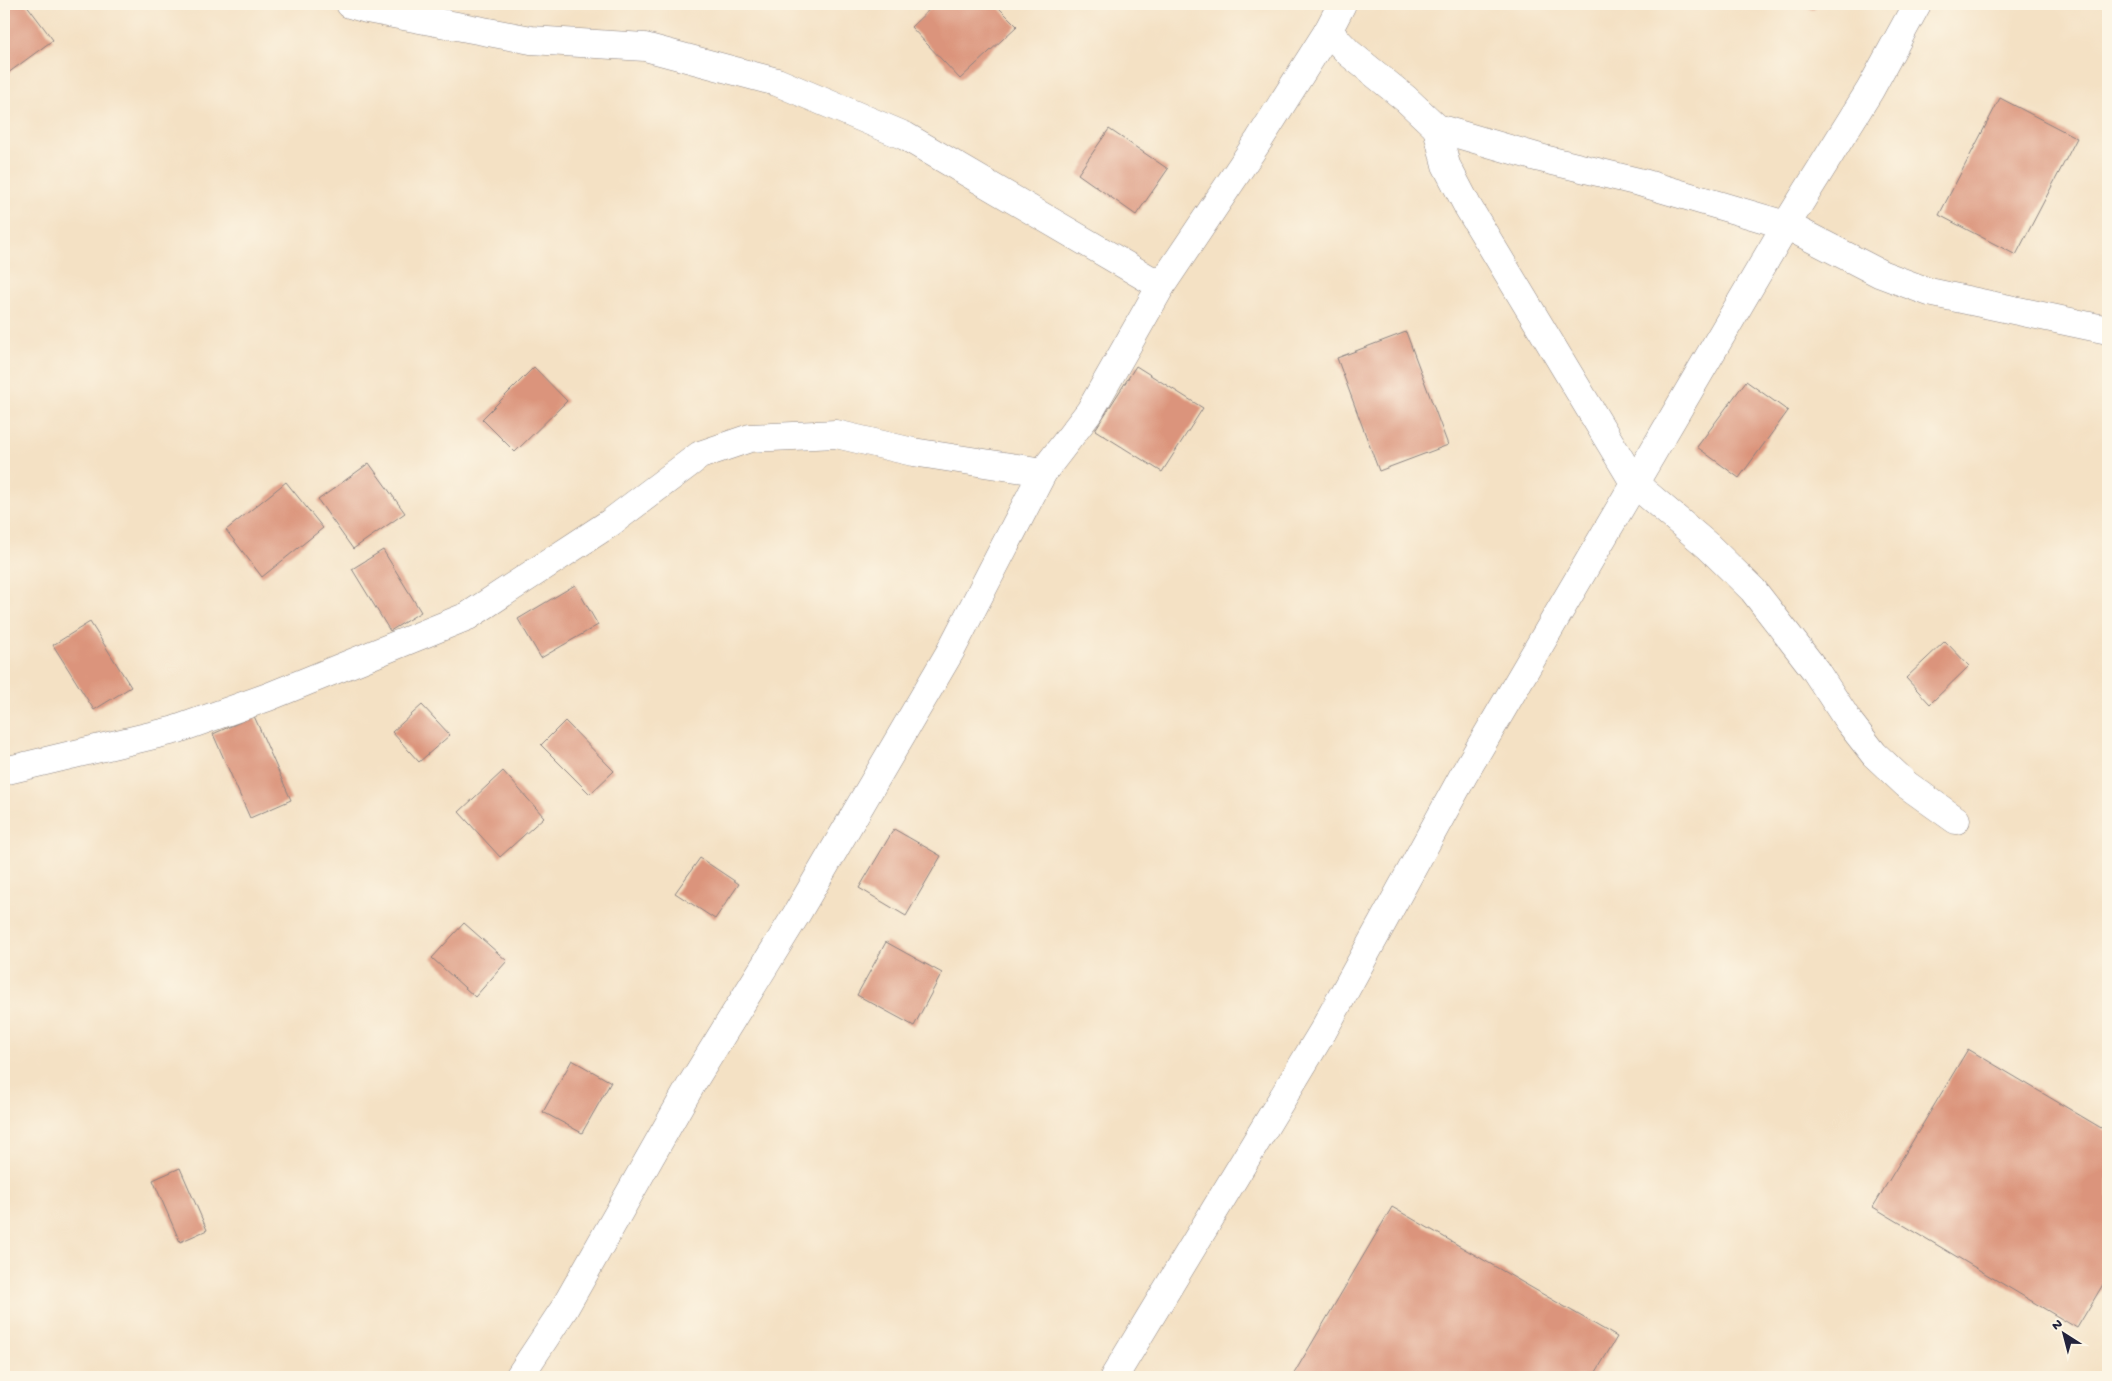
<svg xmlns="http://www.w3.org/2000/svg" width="2112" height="1381" viewBox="0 0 2112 1381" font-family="'Gochi Hand',sans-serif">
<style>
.building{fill:#db947b}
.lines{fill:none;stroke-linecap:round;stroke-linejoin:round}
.minor-casing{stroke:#8b8280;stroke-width:29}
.minor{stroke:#fff;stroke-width:28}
</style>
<rect width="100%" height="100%" fill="#fcf5e5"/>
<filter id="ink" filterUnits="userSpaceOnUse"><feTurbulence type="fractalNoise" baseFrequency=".02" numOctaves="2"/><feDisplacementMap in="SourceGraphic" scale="10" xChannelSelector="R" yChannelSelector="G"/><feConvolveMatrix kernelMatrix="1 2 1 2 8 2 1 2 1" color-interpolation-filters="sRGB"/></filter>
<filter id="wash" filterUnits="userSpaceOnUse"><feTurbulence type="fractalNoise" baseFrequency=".0096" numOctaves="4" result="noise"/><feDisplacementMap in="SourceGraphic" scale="20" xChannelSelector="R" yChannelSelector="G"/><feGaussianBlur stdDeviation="1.12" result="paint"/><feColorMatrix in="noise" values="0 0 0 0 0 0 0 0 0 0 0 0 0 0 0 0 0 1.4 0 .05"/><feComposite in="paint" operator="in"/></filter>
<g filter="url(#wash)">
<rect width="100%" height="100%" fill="#f4e1c4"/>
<g id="blocks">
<!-- building -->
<g class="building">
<path d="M4 4H26L53 40 4 76Z"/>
<path d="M935 4H995L1017 26 960 79 911 27Z"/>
<path d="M1803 4H1817L1813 10Z"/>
<path d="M2000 98 2077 138 2016 255 1939 215Z"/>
<path d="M1109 129 1168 169 1136 215 1078 174Z"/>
<path d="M1406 332 1448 445 1379 471 1337 358Z"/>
<path d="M1136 366 1203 408 1162 472 1095 430Z"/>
<path d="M534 367 567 401 515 452 482 419Z"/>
<path d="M1746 381 1788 411 1739 478 1697 447Z"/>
<path d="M369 463 405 513 353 549 318 500Z"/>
<path d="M286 482 323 528 262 577 226 530Z"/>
<path d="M383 550 421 612 390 631 352 569Z"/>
<path d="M575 585 598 625 541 658 518 619Z"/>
<path d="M90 622 131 687 94 710 53 645Z"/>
<path d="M1945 641 1969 666 1930 704 1906 678Z"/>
<path d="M422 705 450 735 419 762 392 732Z"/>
<path d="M254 716 291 800 250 818 213 734Z"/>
<path d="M565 721 614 771 590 794 541 745Z"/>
<path d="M503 771 544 817 500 857 459 812Z"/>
<path d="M894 829 941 856 906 916 859 888Z"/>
<path d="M700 858 739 884 715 919 675 893Z"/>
<path d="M464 923 507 961 475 997 432 958Z"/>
<path d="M886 942 942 973 914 1026 857 995Z"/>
<path d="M1968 1049 2108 1132V1276L2077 1328 1873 1207Z"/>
<path d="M572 1060 611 1082 582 1133 543 1112Z"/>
<path d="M180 1168 207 1230 180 1242 153 1180Z"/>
<path d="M1392 1207 1617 1337 1593 1377H1292Z"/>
</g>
</g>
</g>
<g filter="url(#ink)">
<use href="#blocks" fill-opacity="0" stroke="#8b8280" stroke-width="1"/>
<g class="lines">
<!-- minor casing -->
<g class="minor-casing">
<g id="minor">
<path d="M350 4 367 9 531 40 645 47 777 82 905 136 1161 286"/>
<path d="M1328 31 1349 53 1406 99 1437 128 1540 158 1643 183 1786 225 1881 274 1929 292 2108 330"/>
<path d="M1437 128 1446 165 1468 207 1635 484 1708 546 1753 590 1815 670 1849 722 1874 754 1907 785 1956 820"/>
<path d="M4 771 175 730 268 697 468 616 610 523 700 455 750 438 836 434 913 452 1043 472"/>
<path d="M519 1377 564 1309 691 1085 796 915 950 652 1043 472 1090 411 1161 286 1259 140 1328 31 1342 4"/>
<path d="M1114 1377 1323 1031 1463 776 1786 225 1870 90 1917 4"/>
</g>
</g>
<!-- minor -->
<use href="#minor" class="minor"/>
</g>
</g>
<!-- margin -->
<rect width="2112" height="1381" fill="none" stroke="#fcf5e5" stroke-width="20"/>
<!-- north arrow -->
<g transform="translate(2064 1334) rotate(324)" stroke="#fcf5e5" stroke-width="4" paint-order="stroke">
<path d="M0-4L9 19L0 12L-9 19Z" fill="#22223b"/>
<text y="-8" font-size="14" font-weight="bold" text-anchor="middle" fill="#22223b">N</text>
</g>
</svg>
